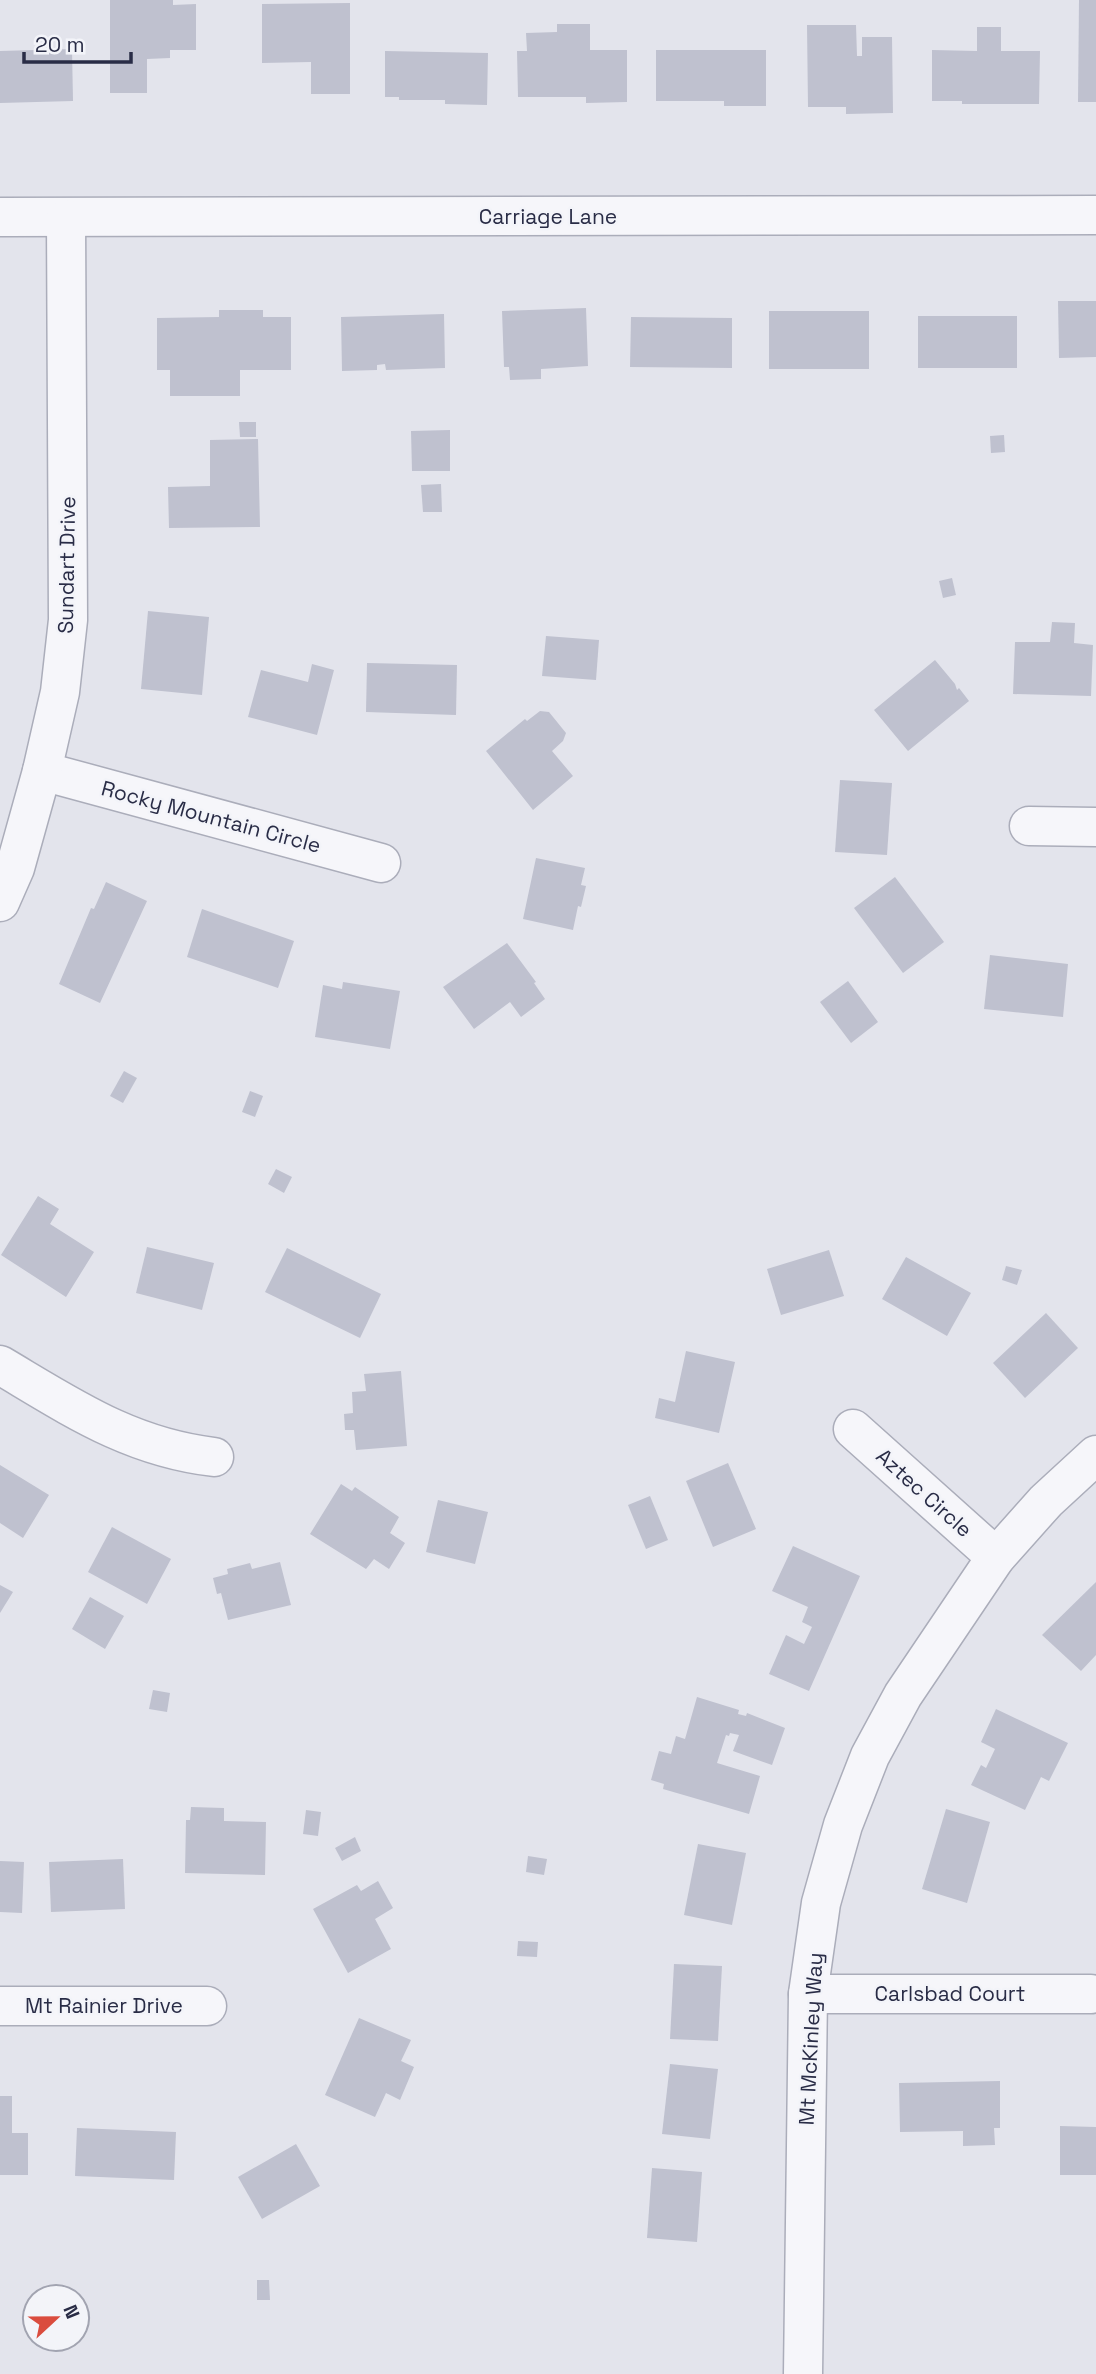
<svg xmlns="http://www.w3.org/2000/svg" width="1096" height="2374" viewBox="0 0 1096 2374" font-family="'Space Grotesk',sans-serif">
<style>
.building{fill:#bfc1cf}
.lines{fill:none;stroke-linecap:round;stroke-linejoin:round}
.minor-casing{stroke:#abadba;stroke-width:41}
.minor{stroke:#f6f6fa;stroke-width:38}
.labels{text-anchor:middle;stroke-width:5;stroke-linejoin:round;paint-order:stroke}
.street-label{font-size:21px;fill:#292c46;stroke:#f3f4f9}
</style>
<rect width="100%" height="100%" fill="#e3e4ec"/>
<!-- building -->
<g class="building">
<path d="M110 0H173V5L196 4V50H170V58L147 59V93H110Z"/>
<path d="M1079 0H1096V102H1078Z"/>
<path d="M350 3V94H311V62L262 63V4Z"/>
<path d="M557 24H590V50H627V102L586 103V97H518L517 51H527L526 33 557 32Z"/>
<path d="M807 25H856L857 56H862V37H892L893 113 846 114V107H808Z"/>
<path d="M977 27H1001V51H1040L1039 104H962V101H932V50L977 51Z"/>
<path d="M72 49 73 101 0 103V51Z"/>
<path d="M656 50H766V106H724V101H656Z"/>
<path d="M385 51 488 53 487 105 445 104V100H399V97H385Z"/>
<path d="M1058 301H1096V357L1059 358Z"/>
<path d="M586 308 588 366 541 369V379L510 380 509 367H504L502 311Z"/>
<path d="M219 310H263V317H291V370H240V396H170V370H157V318L219 317Z"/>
<rect x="769" y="311" width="100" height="58"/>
<path d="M444 314 445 368 386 370 385 364 377 365V370L342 371 341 317Z"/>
<rect x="918" y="316" width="99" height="52"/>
<path d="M631 317 732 318V368L630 367Z"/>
<path d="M239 422H256V437H240Z"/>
<path d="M450 430V471H412L411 431Z"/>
<path d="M1004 435 1005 452 991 453 990 436Z"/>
<path d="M258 439 260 527 169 528 168 487 210 486V440Z"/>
<path d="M441 484 442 512H423L421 485Z"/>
<path d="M952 578 956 595 943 598 939 581Z"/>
<path d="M148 611 209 617 202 695 141 689Z"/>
<path d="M1052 622 1075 623 1074 643 1093 645 1091 696 1013 694 1015 642H1050Z"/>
<path d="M546 636 599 640 596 680 542 676Z"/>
<path d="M935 660 955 684 957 690 959 688 969 701 908 751 874 710Z"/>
<path d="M367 663 457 665 456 715 366 712Z"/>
<path d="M312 664 334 670 317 735 248 717 261 670 308 682Z"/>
<path d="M540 711 549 712 566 733 563 741 552 751 573 776 533 810 486 751 525 719 527 721Z"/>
<path d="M840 780 892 783 887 855 835 852Z"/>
<path d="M536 858 585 868 581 885 586 886 581 907 578 906 573 930 523 919Z"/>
<path d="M895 877 944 942 903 973 854 908Z"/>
<path d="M106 882 147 901 100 1003 59 984 91 908 94 909Z"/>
<path d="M202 909 294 941 278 988 187 957Z"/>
<path d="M507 943 536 982 534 983 545 999 521 1017 510 1002 474 1029 443 987Z"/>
<path d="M990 955 1068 964 1063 1017 984 1009Z"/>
<path d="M848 981 878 1022 851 1043 820 1002Z"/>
<path d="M343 982 400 991 390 1049 315 1037 323 985 342 989Z"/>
<path d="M124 1071 137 1078 123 1103 110 1096Z"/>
<path d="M250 1091 263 1096 255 1117 242 1112Z"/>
<path d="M276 1169 292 1177 284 1193 268 1184Z"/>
<path d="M38 1196 59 1209 50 1224 94 1252 66 1297 1 1255Z"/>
<path d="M147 1247 214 1263 202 1310 136 1293Z"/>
<path d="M287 1248 381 1294 360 1338 265 1292Z"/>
<path d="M829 1250 844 1296 781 1315 767 1269Z"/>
<path d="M906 1257 971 1293 947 1336 882 1299Z"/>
<path d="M1006 1266 1022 1270 1017 1285 1002 1280Z"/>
<path d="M1046 1313 1078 1348 1025 1398 993 1363Z"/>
<path d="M686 1351 735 1362 719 1433 655 1418 659 1398 675 1402Z"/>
<path d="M401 1371 407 1446 356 1450 354 1430H345L344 1414 353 1413 352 1392 366 1391 364 1374Z"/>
<path d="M728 1463 756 1529 713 1547 686 1481Z"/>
<path d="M0 1465 49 1495 23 1538 0 1523Z"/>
<path d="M341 1484 352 1491 355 1487 399 1517 390 1533 405 1543 389 1569 374 1559 366 1569 310 1534Z"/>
<path d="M650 1496 668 1540 646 1549 628 1505Z"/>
<path d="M438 1500 488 1512 475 1564 426 1552Z"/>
<path d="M112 1527 171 1559 147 1604 88 1572Z"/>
<path d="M793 1546 860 1576 809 1691 769 1674 786 1635 804 1644 812 1627 802 1622 808 1607 772 1591Z"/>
<path d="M280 1562 291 1605 228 1620 221 1593 217 1594 213 1578 228 1574 227 1569 250 1563 252 1569Z"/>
<path d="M1096 1582V1655L1081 1671 1042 1635Z"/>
<path d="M0 1585 13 1592 0 1613Z"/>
<path d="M90 1597 124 1616 105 1649 72 1629Z"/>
<path d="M153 1690 170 1693 167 1712 149 1709Z"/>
<path d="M697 1697 739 1710 738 1714 746 1716 747 1713 785 1728 772 1765 733 1751 739 1735 730 1733 729 1736 726 1735 717 1763 760 1776 749 1814 663 1789 664 1784 651 1780 659 1751 671 1754 676 1736 685 1739Z"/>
<path d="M996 1709 1068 1743 1049 1781 1041 1777 1025 1810 971 1785 981 1765 986 1768 995 1749 981 1742Z"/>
<path d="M191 1807 224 1808V1821L266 1822 265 1875 185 1873 186 1820H190Z"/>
<path d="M946 1809 990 1822 967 1903 922 1889Z"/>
<path d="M306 1810 321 1812 318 1836 303 1834Z"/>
<path d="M355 1837 361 1851 342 1861 335 1848Z"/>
<path d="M698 1844 746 1853 732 1925 684 1915Z"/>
<path d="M528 1856 547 1859 544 1875 526 1872Z"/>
<path d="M123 1859 125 1909 51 1912 49 1862Z"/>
<path d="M0 1861 24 1862 22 1913 0 1912Z"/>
<path d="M378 1881 393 1908 375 1919 391 1949 348 1973 313 1909 357 1885 361 1891Z"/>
<path d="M518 1941 538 1942 537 1957 517 1956Z"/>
<path d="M674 1964 722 1966 718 2041 670 2039Z"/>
<path d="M359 2018 411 2040 401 2061 414 2067 400 2100 386 2093 375 2117 325 2095Z"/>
<path d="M670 2064 718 2069 710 2139 662 2134Z"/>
<path d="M1000 2081V2128H994L995 2145 963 2146V2131L900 2132 899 2083Z"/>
<path d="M0 2096H12V2133H28V2175H0Z"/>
<path d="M1060 2126 1096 2127V2175H1060Z"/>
<path d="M77 2128 176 2132 174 2180 75 2176Z"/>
<path d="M296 2144 320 2186 262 2219 238 2177Z"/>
<path d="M652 2168 702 2172 697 2242 647 2238Z"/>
<path d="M257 2280H269L270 2300H257Z"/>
</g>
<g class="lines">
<!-- minor casing -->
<g class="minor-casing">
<g id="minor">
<path d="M0 217 1096 215"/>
<path d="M42 771 381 863"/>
<path d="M1029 826 1096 827"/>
<path d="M0 902 15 868 42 771 60 692 68 620 66 219"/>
<path d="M0 1365C71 1407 129 1447 214 1457"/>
<path d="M853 1429 996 1557"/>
<path d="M808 1994H1091"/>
<path d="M0 2006H207"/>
<path d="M803 2374 808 1994 821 1903 843 1825 870 1756 903 1695 996 1557 1046 1501 1096 1455"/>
</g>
</g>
<!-- minor -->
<use href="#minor" class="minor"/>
</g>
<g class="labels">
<!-- street labels -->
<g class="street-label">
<text x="548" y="224">Carriage Lane</text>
<text transform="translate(67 565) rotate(-89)" y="7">Sundart Drive</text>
<text transform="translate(211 817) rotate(15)" y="7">Rocky Mountain Circle</text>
<text transform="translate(924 1493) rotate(42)" y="7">Aztec Circle</text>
<text x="950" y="2001">Carlsbad Court</text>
<text x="104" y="2013">Mt Rainier Drive</text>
<text transform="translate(811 2039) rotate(-87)" y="7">Mt McKinley Way</text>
</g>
</g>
<!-- north arrow -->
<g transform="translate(56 2318) rotate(68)"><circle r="33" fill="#f3f4f9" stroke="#a2a4b1" stroke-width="2"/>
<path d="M0-5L12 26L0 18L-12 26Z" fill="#da4c3e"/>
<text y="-10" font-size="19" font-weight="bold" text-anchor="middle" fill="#292c46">N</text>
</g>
<!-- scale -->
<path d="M24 52v10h107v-10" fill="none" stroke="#292c46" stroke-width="3.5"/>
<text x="35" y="52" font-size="21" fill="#292c46" stroke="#f3f4f9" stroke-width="5" paint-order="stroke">20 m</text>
</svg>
